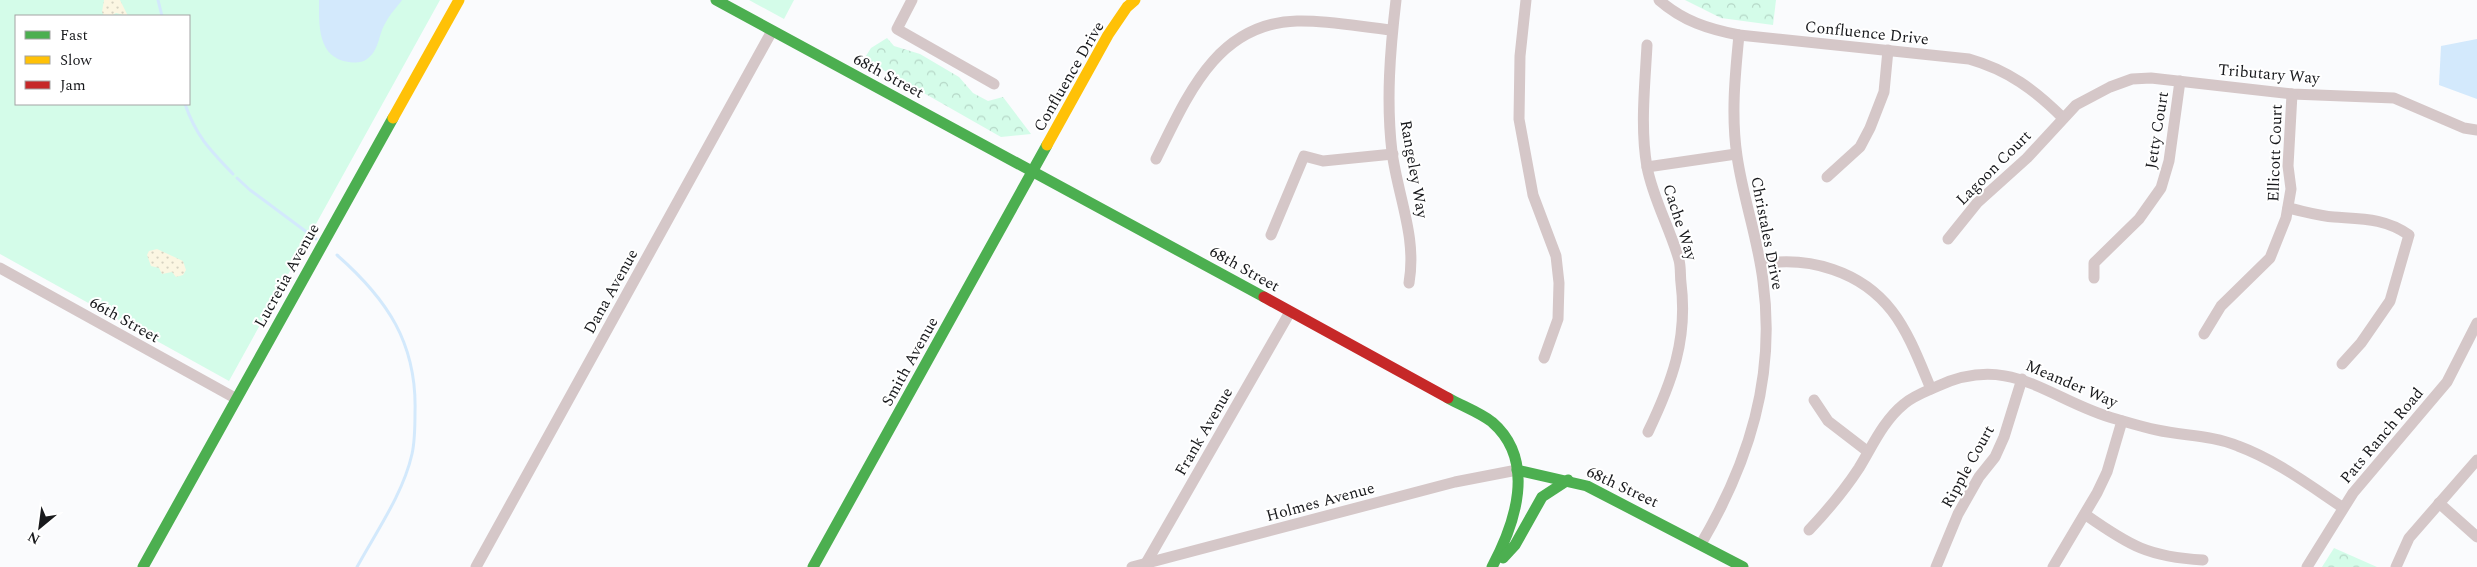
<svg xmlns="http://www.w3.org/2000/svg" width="2477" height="567" viewBox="0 0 2477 567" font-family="Spectral,serif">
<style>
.grass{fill:#d4fce9;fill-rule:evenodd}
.sand{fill:url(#sand-dots)}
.park{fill:url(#park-crowns)}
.water{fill:#d3e9fc}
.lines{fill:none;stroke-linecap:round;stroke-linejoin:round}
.stream{stroke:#d3e9fc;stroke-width:3}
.street{stroke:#d5c7c8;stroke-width:11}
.fast{stroke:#4caf50;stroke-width:11}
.slow{stroke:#ffc107;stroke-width:11}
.jam{stroke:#c62828;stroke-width:11}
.labels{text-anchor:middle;stroke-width:4;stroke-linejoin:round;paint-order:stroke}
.street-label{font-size:16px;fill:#18191c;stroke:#fff}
</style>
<defs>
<pattern id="sand-dots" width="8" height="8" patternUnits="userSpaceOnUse" patternTransform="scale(1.25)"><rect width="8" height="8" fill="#fbf6e2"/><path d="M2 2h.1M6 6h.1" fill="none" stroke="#d6d2c1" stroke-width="1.8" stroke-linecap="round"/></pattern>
<pattern id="park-crowns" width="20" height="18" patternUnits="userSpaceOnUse" patternTransform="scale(1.25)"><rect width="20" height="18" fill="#d4fce9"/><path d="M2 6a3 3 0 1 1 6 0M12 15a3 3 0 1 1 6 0" fill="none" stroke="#b5d7c7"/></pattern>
</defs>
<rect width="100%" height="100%" fill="#fafbfd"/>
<!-- grass -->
<g class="grass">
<path d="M0 0H440L229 381 0 254ZM16 16H189V104H16Z"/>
<path d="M749 0H794L784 19Z"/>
</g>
<!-- sand -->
<g class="sand">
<path d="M104 0H120L128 16 116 13 111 16H104L102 12Z"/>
<path d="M157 249 183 261 186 270 183 275 176 277 172 272 162 274 159 268 151 266 147 255 149 251Z"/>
</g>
<!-- park -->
<g class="park">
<path d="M1685 0H1776L1773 25 1721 18Z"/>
<path d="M887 38 894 46 920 54 959 77 973 93 988 101 1003 97 1031 134 1001 137 864 59 871 48Z"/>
<path d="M2334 548 2377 567H2322Z"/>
</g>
<!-- water -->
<g class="water">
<path d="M319 0H402C397 7 390 14 386 22 378 34 380 50 367 59 362 63 355 63 349 62 317 58 319 24 319 0Z"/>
<path d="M2477 39V99L2439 85 2441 46Z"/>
</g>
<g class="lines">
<!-- stream -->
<g class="stream">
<path d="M158 0 162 16"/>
<path d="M185 104C196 136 210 150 233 174"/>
<path d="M237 178 250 190 316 239"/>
<path d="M337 255C387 299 417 343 415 412 415 426 415 441 412 454 403 494 376 532 357 567"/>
</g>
<!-- street -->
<g class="street">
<path d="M912 0 897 29 994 84"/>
<path d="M1396 0C1390 51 1386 101 1392 152 1398 197 1417 237 1409 283"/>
<path d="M1526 0 1520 56 1519 119 1533 195 1556 256 1559 283 1558 319 1544 358"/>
<path d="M1659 0C1683 21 1708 29 1739 35L1969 59C2008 70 2035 90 2063 118"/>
<path d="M1647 45C1645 85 1640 127 1647 167 1653 199 1670 228 1679 260 1681 268 1680 275 1681 283 1688 339 1672 382 1648 432"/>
<path d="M1156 159C1187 97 1216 23 1297 21 1328 20 1361 27 1392 30"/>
<path d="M1647 167 1736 154"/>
<path d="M1827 177 1860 147 1870 128 1884 92 1888 50"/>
<path d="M2288 208C2303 211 2319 216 2334 217 2362 219 2385 218 2409 235L2390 301 2361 343 2342 364"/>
<path d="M1271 235 1304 156 1323 161 1393 154"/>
<path d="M1948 239 1977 203 2027 158 2076 105 2110 87 2132 79 2151 78 2292 94 2394 98 2464 128 2477 130"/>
<path d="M1761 264C1809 256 1861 271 1892 311 1909 333 1920 363 1931 389"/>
<path d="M0 268 235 398"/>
<path d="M2094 278V263L2139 219 2161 188 2169 161 2180 81"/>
<path d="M2204 334 2221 306 2270 258 2286 218 2291 189 2288 166 2292 94"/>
<path d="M1814 400 1828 421 1867 451"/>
<path d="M2439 503 2477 537"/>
<path d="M2086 515C2130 546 2149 557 2203 560"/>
<path d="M1809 530C1827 511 1844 491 1859 468 1872 447 1883 421 1904 404 1913 396 1927 391 1938 386 2012 352 2050 401 2116 419 2130 423 2143 427 2157 430 2184 436 2212 435 2238 446 2276 460 2309 485 2342 507"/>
<path d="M1701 544C1749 462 1776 377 1763 281 1758 239 1743 198 1737 156 1731 116 1735 75 1739 35"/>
<path d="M1145 565 1290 312"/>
<path d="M476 567 772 31"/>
<path d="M1132 567 1455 482 1517 470"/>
<path d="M1936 567 1958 514 1979 477 1995 457 2004 437 2022 379"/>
<path d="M2053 567 2097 493 2107 472 2122 421"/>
<path d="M2307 567 2353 493 2447 382 2477 323"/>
<path d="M2396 567 2409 538 2477 460"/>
</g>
<!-- fast -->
<g class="fast">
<path d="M716 0 1264 297"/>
<path d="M1448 398C1462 406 1479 412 1492 422 1537 461 1515 524 1492 567"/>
<path d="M1517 470 1587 486 1743 567"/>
<path d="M1503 558 1515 545 1542 497 1568 480"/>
<path d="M143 567 393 118"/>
<path d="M813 567 1047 145"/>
</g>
<!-- slow -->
<g class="slow">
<path d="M393 118 459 0"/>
<path d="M1047 145 1108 35 1127 7 1135 0"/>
</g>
<!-- jam -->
<path class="jam" d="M1264 297 1448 398"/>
</g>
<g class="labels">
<!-- street labels -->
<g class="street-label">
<text transform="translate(1867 32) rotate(6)" y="6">Confluence Drive</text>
<text transform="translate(2269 73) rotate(5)" y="6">Tributary Way</text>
<text transform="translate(889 75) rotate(28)" y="6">68th Street</text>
<text transform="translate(1068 76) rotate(-60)" y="6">Confluence Drive</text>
<text transform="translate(2156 130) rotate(-81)" y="6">Jetty Court</text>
<text transform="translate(2274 153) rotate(-88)" y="6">Ellicott Court</text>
<text transform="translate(1993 167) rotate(-45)" y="6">Lagoon Court</text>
<text transform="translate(1415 169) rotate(80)" y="6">Rangeley Way</text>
<text transform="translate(1681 222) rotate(72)" y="6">Cache Way</text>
<text transform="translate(1768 233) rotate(79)" y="6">Christales Drive</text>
<text transform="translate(1245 268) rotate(29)" y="6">68th Street</text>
<text transform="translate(286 275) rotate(-61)" y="6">Lucretia Avenue</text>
<text transform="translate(610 291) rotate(-61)" y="6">Dana Avenue</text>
<text transform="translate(125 319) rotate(29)" y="6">66th Street</text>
<text transform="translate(909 361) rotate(-61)" y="6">Smith Avenue</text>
<text transform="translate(2072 383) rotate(23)" y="6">Meander Way</text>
<text transform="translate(1203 431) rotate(-60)" y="6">Frank Avenue</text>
<text transform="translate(2381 435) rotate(-50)" y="6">Pats Ranch Road</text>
<text transform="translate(1967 466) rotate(-61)" y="6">Ripple Court</text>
<text transform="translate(1623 486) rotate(25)" y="6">68th Street</text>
<text transform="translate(1320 501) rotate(-15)" y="6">Holmes Avenue</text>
</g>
</g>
<!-- legend -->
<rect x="15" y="15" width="175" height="90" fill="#ffffff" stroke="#a3a3a4"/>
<rect x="25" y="31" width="25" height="8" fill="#4caf50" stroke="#a3a3a4"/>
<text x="60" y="40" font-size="15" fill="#18191c">Fast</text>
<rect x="25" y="56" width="25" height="8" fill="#ffc107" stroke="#a3a3a4"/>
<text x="60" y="65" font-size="15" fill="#18191c">Slow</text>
<rect x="25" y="81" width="25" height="8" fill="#c62828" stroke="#a3a3a4"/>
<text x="60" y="90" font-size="15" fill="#18191c">Jam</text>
<!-- north arrow -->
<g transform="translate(40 527) rotate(209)" stroke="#ffffff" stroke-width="4" paint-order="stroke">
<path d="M0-4L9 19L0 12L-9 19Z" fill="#18191c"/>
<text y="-8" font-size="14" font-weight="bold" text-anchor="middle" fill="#18191c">N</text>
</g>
</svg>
